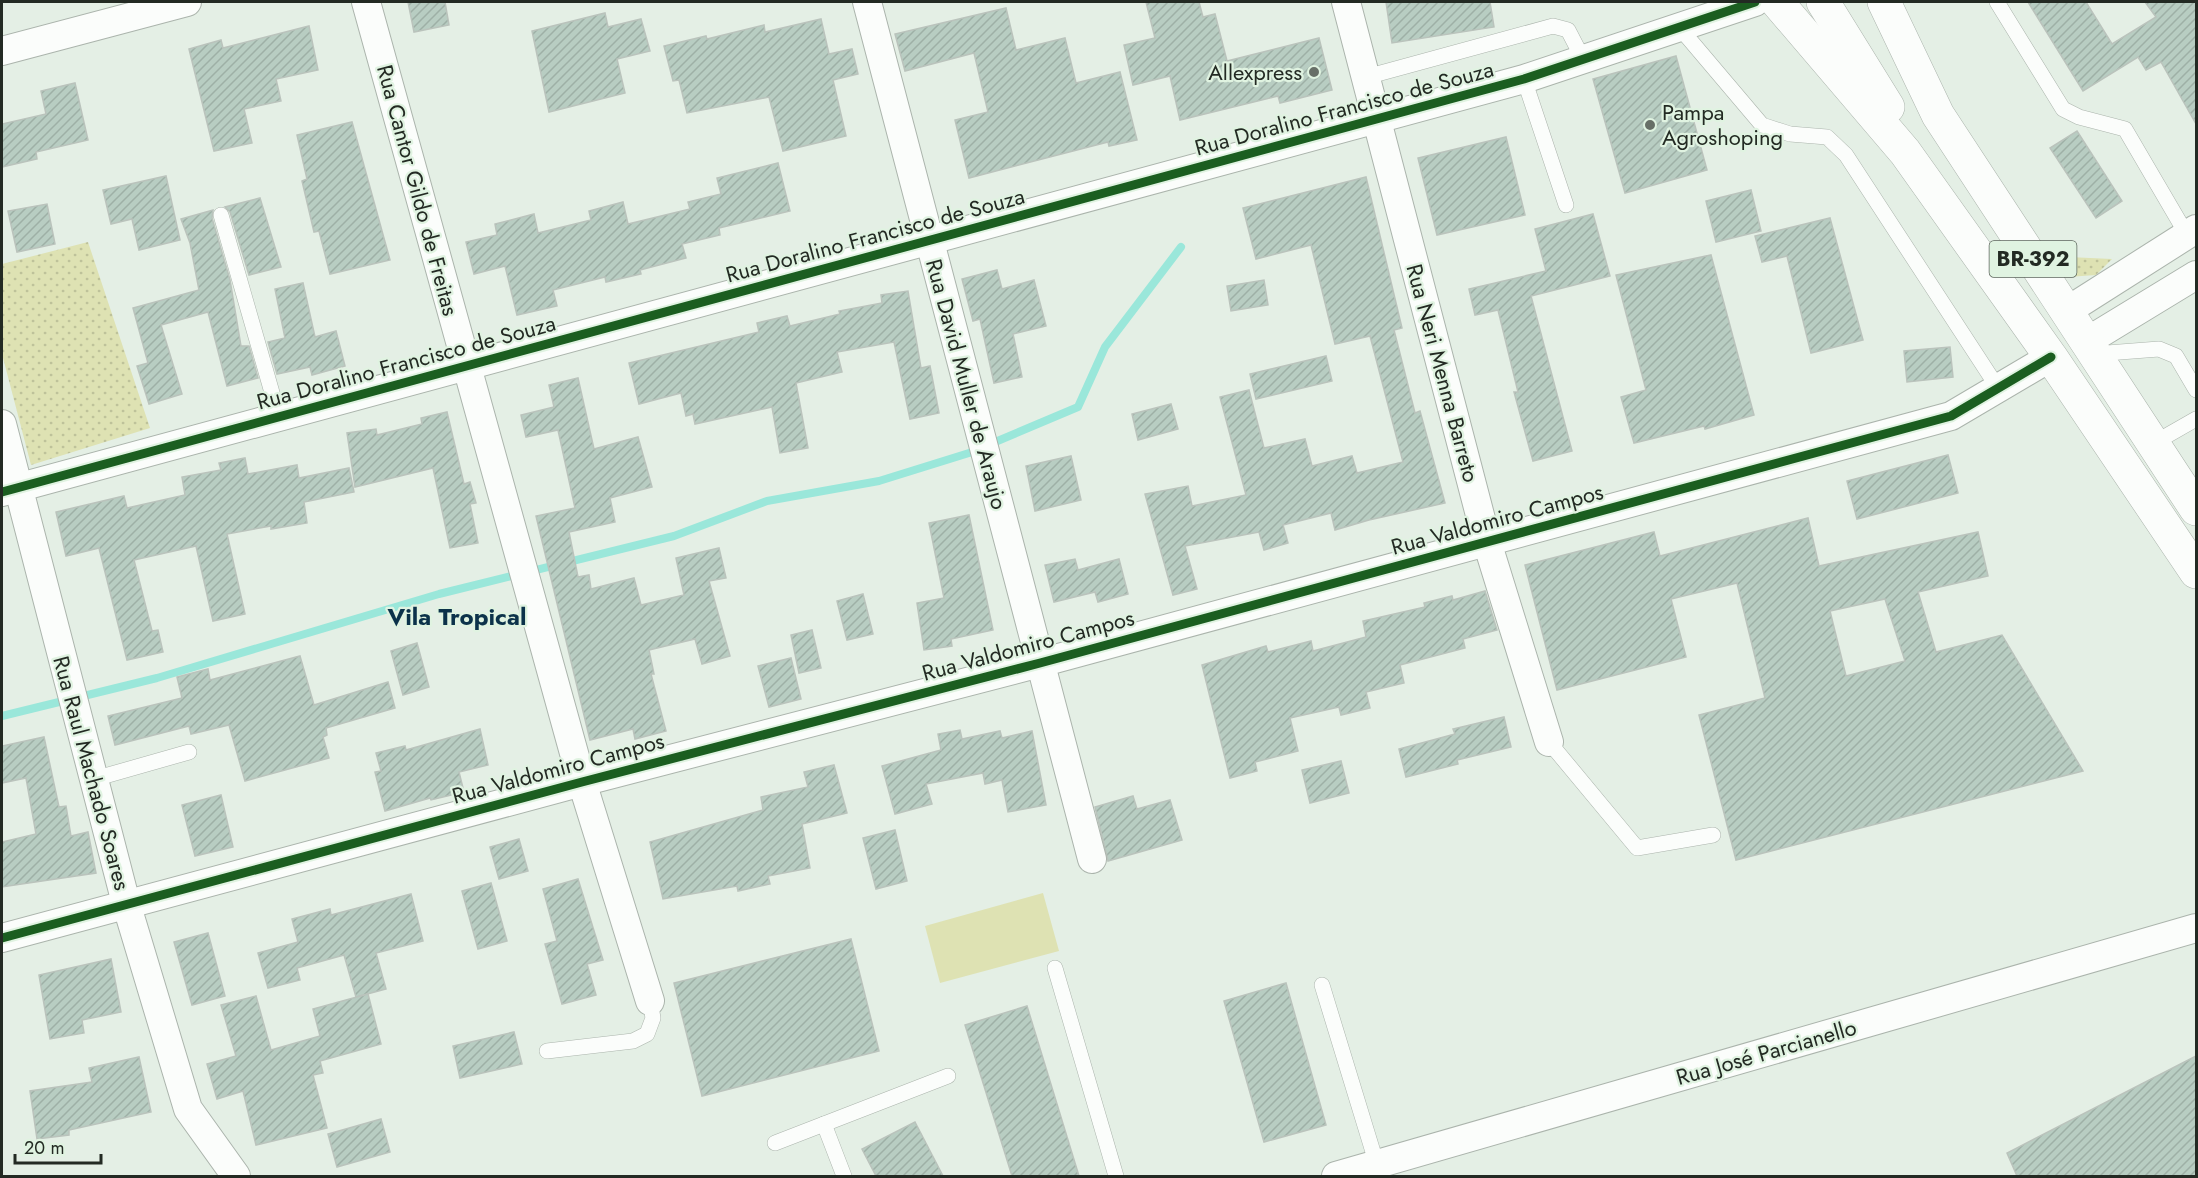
<svg xmlns="http://www.w3.org/2000/svg" width="2198" height="1178" viewBox="0 0 2198 1178" font-family="Jost,sans-serif">
<style>
.grass{fill:url(#grass-dots)}
.garden{fill:#dee2b3}
.lines{fill:none;stroke-linecap:round;stroke-linejoin:round}
.stream{stroke:#9ae7da;stroke-width:8}
.building{fill:url(#building-hatch);stroke:#bac3bc;stroke-width:1.5;fill-rule:evenodd}
.service-casing{stroke:#abb4ac;stroke-width:16}
.minor-casing{stroke:#abb4ac;stroke-width:30}
.trunk-casing{stroke:#abb4ac;stroke-width:34}
.service{stroke:#fbfdfb;stroke-width:15}
.minor{stroke:#fbfdfb;stroke-width:28}
.trunk{stroke:#fbfdfb;stroke-width:33}
.cycleway-casing{stroke:#e0f3e1;stroke-width:13}
.cycleway{stroke:#1b5e20;stroke-width:9}
.poi-dot{fill:#676f67;stroke:#e0f3e1;stroke-width:2}
.labels{text-anchor:middle;stroke-width:4.5;stroke-linejoin:round;paint-order:stroke}
.shield{fill:#e0f3e1;stroke:#5c665c;stroke-width:1.5}
.shield-label{font-size:21px;font-weight:bold;fill:#232a23}
.poi-label{font-size:22px;fill:#232a23;stroke:#e0f3e1;text-anchor:end}
.street-label{font-size:22px;fill:#232a23;stroke:#e0f3e1}
.neighbourhood-label{font-size:24px;font-weight:bold;fill:#0c324a;stroke:#e0f3e1}
</style>
<defs>
<pattern id="grass-dots" width="8" height="8" patternUnits="userSpaceOnUse" patternTransform="scale(1.5)"><rect width="8" height="8" fill="#dee2b3"/><path d="M2 2h.1M6 6h.1" fill="none" stroke="#bec29a" stroke-width="1.8" stroke-linecap="round"/></pattern>
<pattern id="building-hatch" width="6" height="6" patternUnits="userSpaceOnUse" patternTransform="scale(1.5)"><rect width="6" height="6" fill="#b8cdc2"/><path d="M-1 1l2-2M0 6l6-6M5 7l2-2" fill="none" stroke="#9eb0a6"/></pattern>
</defs>
<rect width="100%" height="100%" fill="#e4efe5"/>
<!-- grass -->
<g class="grass">
<path d="M88 242 150 428 31 465 2 354V264Z"/>
<path d="M2047 256 2112 259 2096 275 2068 277 2054 272Z"/>
</g>
<!-- garden -->
<path class="garden" d="M1043 893 1059 951 940 983 925 926Z"/>
<g class="lines">
<!-- stream -->
<path class="stream" d="M2 716 157 678 439 594 674 536 767 501 879 481 969 453 1078 407 1105 347 1181 247"/>
</g>
<!-- building -->
<g class="building">
<path d="M408 2H445L449 25 414 32Z"/>
<path d="M1146 2H1199L1203 17 1215 14 1227 61 1319 38 1332 90 1280 103 1278 96 1180 120 1170 76 1133 85 1124 45 1155 38Z"/>
<path d="M1386 2H1490L1494 27 1392 43Z"/>
<path d="M2028 2H2086L2112 44 2156 17 2145 2H2196V124L2161 62 2146 70 2138 57 2083 91Z"/>
<path d="M1006 8 1016 50 1065 38 1076 83 1120 72 1137 140 1109 146 1108 142 969 178 955 120 988 112 974 53 905 71 895 34Z"/>
<path d="M605 13 608 27 641 19 650 51 617 59 625 93 549 112 532 31Z"/>
<path d="M821 19 829 54 852 49 858 74 833 80 846 136 783 151 769 97 687 113 679 80 673 81 664 46 706 36 707 39 764 25 765 32Z"/>
<path d="M309 26 318 70 276 79 281 101 244 109 252 143 214 151 189 49 221 40 223 48Z"/>
<path d="M1676 56 1707 170 1625 193 1593 79Z"/>
<path d="M75 83 88 140 36 152 37 159 2 167V124L46 114 41 91Z"/>
<path d="M352 122 390 260 330 274 319 231 314 232 302 181 307 179 297 135Z"/>
<path d="M2077 131 2122 201 2096 218 2050 148Z"/>
<path d="M1506 137 1525 215 1437 235 1418 158Z"/>
<path d="M778 163 790 211 719 228 720 235 682 244 686 258 640 270 641 274 606 282 605 277 553 290 557 306 517 315 505 266 474 274 466 242 497 235 495 224 534 214 538 233 591 220 589 211 623 202 628 224 690 209 688 202 721 194 717 178Z"/>
<path d="M166 176 180 240 139 250 132 219 111 224 103 190Z"/>
<path d="M1366 177 1402 328 1394 330 1415 413 1420 411 1445 503 1369 520 1335 530 1331 513 1283 525 1288 543 1264 550 1259 532 1185 546 1197 589 1173 595 1145 494 1188 486 1192 506 1246 495 1220 397 1249 390 1264 448 1305 439 1312 466 1352 456 1357 473 1403 462 1370 336 1335 344 1311 245 1256 259 1243 208Z"/>
<path d="M1751 190 1761 231 1716 242 1706 201Z"/>
<path d="M260 198 281 267 249 275 230 212 225 207Z"/>
<path d="M47 204 55 244 17 252 8 211Z"/>
<path d="M213 210 212 218 230 280 241 346H249L258 378 227 386 208 312 161 325 182 394 149 404 137 366 148 363 133 308 199 290 190 243 181 219Z"/>
<path d="M1593 214 1610 276 1531 296 1572 451 1533 461 1514 392H1518L1498 310 1475 315 1469 289 1546 271 1535 229Z"/>
<path d="M1830 218 1863 340 1811 353 1787 256 1762 262 1755 236Z"/>
<path d="M1711 255 1754 415 1705 429 1704 426 1634 443 1621 397 1646 390 1616 275Z"/>
<path d="M997 270 1002 289 1034 280 1046 326 1013 334 1022 377 994 383 980 319 973 321 962 279Z"/>
<path d="M1264 280 1268 305 1231 311 1227 286Z"/>
<path d="M303 283 315 337 336 331 345 366 312 375 310 367 277 374 268 342 285 338 275 289Z"/>
<path d="M908 291 921 368 930 366 939 413 910 419 894 342 837 352 842 372 796 383 808 448 780 453 772 407 695 424 693 414 686 416 681 393 639 404 629 363 759 332 757 323 787 316 790 326 840 314 839 311 882 303 881 295Z"/>
<path d="M1950 347 1953 377 1907 382 1904 351Z"/>
<path d="M1326 356 1332 381 1256 399 1250 374Z"/>
<path d="M578 378 594 449 638 437 652 487 610 498 615 522 569 532 578 577 589 575 591 589 634 578 641 605 684 595 676 558 719 548 726 578 709 581 730 656 702 664 695 639 649 650 654 674H651L666 731 635 739 633 729 590 740 536 516 575 508 558 430 526 437 521 415 554 407 549 385Z"/>
<path d="M1171 404 1178 429 1138 440 1132 414Z"/>
<path d="M447 412 464 484 470 482 476 503 470 504 478 543 450 548 433 468 355 487 347 433 376 429 377 435 422 424 421 418Z"/>
<path d="M1948 455 1958 493 1857 519 1847 481Z"/>
<path d="M1071 456 1081 500 1035 511 1026 466Z"/>
<path d="M245 458 248 474 297 465 299 478 349 468 354 492 304 502 307 523 271 529V526L227 534 245 614 213 621 196 546 134 560 152 631 158 630 163 652 127 660 99 548 66 556 56 512 124 496 127 508 185 495 182 477 221 470 219 463Z"/>
<path d="M969 515 993 630 951 639 952 646 924 650 917 603 944 598 929 523Z"/>
<path d="M1808 518 1819 566 1978 532 1988 576 1918 592 1936 652 2002 635 2083 771 1736 860 1699 715 1765 698 1737 583 1671 599 1686 657 1557 690 1525 565 1654 532 1660 556ZM1885 599 1905 661 1846 676 1830 611Z"/>
<path d="M1075 559 1078 570 1119 559 1128 594 1098 602 1095 592 1054 602 1045 565Z"/>
<path d="M1485 591 1497 630 1463 639 1465 648 1400 665 1404 683 1366 692 1370 708 1341 715 1339 707 1290 718 1298 751 1255 762 1257 771 1230 778 1202 665 1266 646 1268 652 1311 641 1313 651 1366 637 1363 621 1425 607 1424 603 1452 596 1453 600Z"/>
<path d="M863 594 873 634 847 640 837 601Z"/>
<path d="M812 630 821 668 799 673 791 635Z"/>
<path d="M417 643 429 687 403 695 391 651Z"/>
<path d="M300 656 314 705 388 682 395 708 326 728 327 735 323 737 329 758 245 781 229 725 191 734 189 726 115 745 108 716 182 698 177 677 208 669 210 680Z"/>
<path d="M791 658 801 699 769 707 758 666Z"/>
<path d="M1504 717 1511 747 1457 760 1458 764 1406 777 1399 749 1455 734 1453 729Z"/>
<path d="M480 729 488 765 459 772 464 792 431 800 430 798 385 811 375 772 381 771 376 753 405 746 406 750Z"/>
<path d="M960 730 962 739 1000 731 1002 738 1032 731 1046 805 1008 812 1002 780 985 784 983 773 926 784 932 804 895 814 882 766 941 750 938 734Z"/>
<path d="M44 737 59 807 66 806 71 836 88 832 96 873 2 887V842L36 834 26 778 2 783V746Z"/>
<path d="M1341 761 1349 793 1310 803 1302 770Z"/>
<path d="M834 765 847 813 802 824 810 868 768 876 770 884 738 891 737 886 663 899 650 842 763 810 761 797 808 787 804 772Z"/>
<path d="M221 795 233 847 195 856 182 805Z"/>
<path d="M1133 796 1137 809 1170 800 1182 840 1108 861 1095 807Z"/>
<path d="M895 830 907 881 876 889 863 838Z"/>
<path d="M519 839 528 871 499 879 490 847Z"/>
<path d="M578 879 603 960 587 964 596 995 562 1004 545 944 557 941 543 889Z"/>
<path d="M491 883 507 941 478 949 462 891Z"/>
<path d="M411 894 423 941 376 953 386 989 356 997 344 955 297 968 300 980 268 988 258 953 298 942 292 919 330 909 331 915Z"/>
<path d="M208 933 225 996 192 1005 174 942Z"/>
<path d="M851 939 879 1051 702 1096 674 983Z"/>
<path d="M111 959 121 1012 82 1020 84 1033 50 1039 39 975Z"/>
<path d="M1286 983 1326 1125 1264 1142 1224 1001Z"/>
<path d="M368 994 381 1044 320 1061 323 1073 313 1075 327 1128 256 1145 243 1091 217 1099 207 1064 236 1056 221 1005 256 996 271 1050 320 1036 313 1009Z"/>
<path d="M1027 1006 1079 1176H1012L965 1025Z"/>
<path d="M514 1032 522 1064 460 1078 453 1046Z"/>
<path d="M2196 1056V1176H2017L2007 1153Z"/>
<path d="M139 1057 151 1112 69 1130V1135L37 1139 30 1091 92 1082 89 1068Z"/>
<path d="M381 1119 390 1152 337 1167 328 1134Z"/>
<path d="M915 1122 943 1176H876L862 1149Z"/>
</g>
<g class="lines">
<!-- service casing -->
<g class="service-casing">
<g id="service">
<path d="M1997 2 2063 109 2079 117 2125 129 2187 235"/>
<path d="M1679 27 1762 125 1790 134 1827 137 1846 155 1998 388"/>
<path d="M1366 77 1553 26 1568 30 1583 59"/>
<path d="M1524 79 1566 205"/>
<path d="M221 215 279 417"/>
<path d="M2094 354 2159 349 2176 356 2196 390"/>
<path d="M2154 443 2196 419"/>
<path d="M1549 742 1637 848 1713 835"/>
<path d="M94 779 189 752"/>
<path d="M1055 968 1116 1176"/>
<path d="M1322 985 1377 1165"/>
<path d="M547 1051 633 1041 647 1034 653 1018 650 1001"/>
<path d="M824 1124 844 1176"/>
<path d="M775 1143 948 1076"/>
</g>
</g>
<!-- minor casing -->
<g class="minor-casing">
<g id="minor">
<path d="M366 2 582 782 650 1001"/>
<path d="M867 2 1092 859"/>
<path d="M1346 2 1487 542 1549 742"/>
<path d="M2 51 187 2"/>
<path d="M2067 311 2196 229"/>
<path d="M2086 342 2196 275"/>
<path d="M2 424 126 903 188 1109 236 1176"/>
<path d="M2 492 1524 79 1755 2"/>
<path d="M2 938 582 782 1040 663 1951 416 2051 357"/>
<path d="M1336 1176 2196 928"/>
</g>
</g>
<!-- trunk casing -->
<g class="trunk-casing">
<g id="trunk">
<path d="M1777 2 1905 152 2051 357 2196 572"/>
<path d="M1823 2 1888 107"/>
<path d="M1884 2 1938 115 2196 509"/>
</g>
</g>
<!-- service -->
<use href="#service" class="service"/>
<!-- minor -->
<use href="#minor" class="minor"/>
<!-- trunk -->
<use href="#trunk" class="trunk"/>
<!-- cycleway casing -->
<g class="cycleway-casing">
<g id="cycleway">
<path d="M2 492 1524 79 1755 2"/>
<path d="M2 938 582 782 1040 663 1951 416 2051 357"/>
</g>
</g>
<!-- cycleway -->
<use href="#cycleway" class="cycleway"/>
</g>
<!-- markers -->
<g class="poi-dot">
<circle cx="1314" cy="72" r="6"/>
<circle cx="1650" cy="125" r="6"/>
</g>
<g class="labels">
<!-- shield labels -->
<rect class="shield" x="1989.5" y="241" width="87" height="36" rx="4.5"/>
<g class="shield-label">
<text x="2033" y="266">BR-392</text>
</g>
<!-- poi labels -->
<g class="poi-label">
<text x="1302" y="80">Allexpress</text>
<text x="1662" y="120" text-anchor="start">Pampa<tspan x="1662" dy="25">Agroshoping</tspan></text>
</g>
<!-- street labels -->
<g class="street-label">
<text transform="translate(1344 108) rotate(-15)" y="8">Rua Doralino Francisco de Souza</text>
<text transform="translate(418 190) rotate(75)" y="8">Rua Cantor Gildo de Freitas</text>
<text transform="translate(875 235) rotate(-15)" y="8">Rua Doralino Francisco de Souza</text>
<text transform="translate(406 362) rotate(-15)" y="8">Rua Doralino Francisco de Souza</text>
<text transform="translate(1443 373) rotate(75)" y="8">Rua Neri Menna Barreto</text>
<text transform="translate(967 384) rotate(75)" y="8">Rua David Muller de Araujo</text>
<text transform="translate(1497 519) rotate(-15)" y="8">Rua Valdomiro Campos</text>
<text transform="translate(1028 645) rotate(-15)" y="8">Rua Valdomiro Campos</text>
<text transform="translate(558 768) rotate(-15)" y="8">Rua Valdomiro Campos</text>
<text transform="translate(92 773) rotate(75)" y="8">Rua Raul Machado Soares</text>
<text transform="translate(1766 1052) rotate(-16)" y="8">Rua José Parcianello</text>
</g>
<!-- neighbourhood labels -->
<g class="neighbourhood-label">
<text x="457" y="625">Vila Tropical</text>
</g>
</g>
<!-- border -->
<rect width="2198" height="1178" fill="none" stroke="#232a23" stroke-width="6"/>
<!-- scale -->
<path d="M15 1154v9h86v-9" fill="none" stroke="#232a23" stroke-width="3"/>
<text x="24" y="1154" font-size="18" fill="#232a23" stroke="#e0f3e1" stroke-width="4.5" paint-order="stroke">20 m</text>
</svg>
